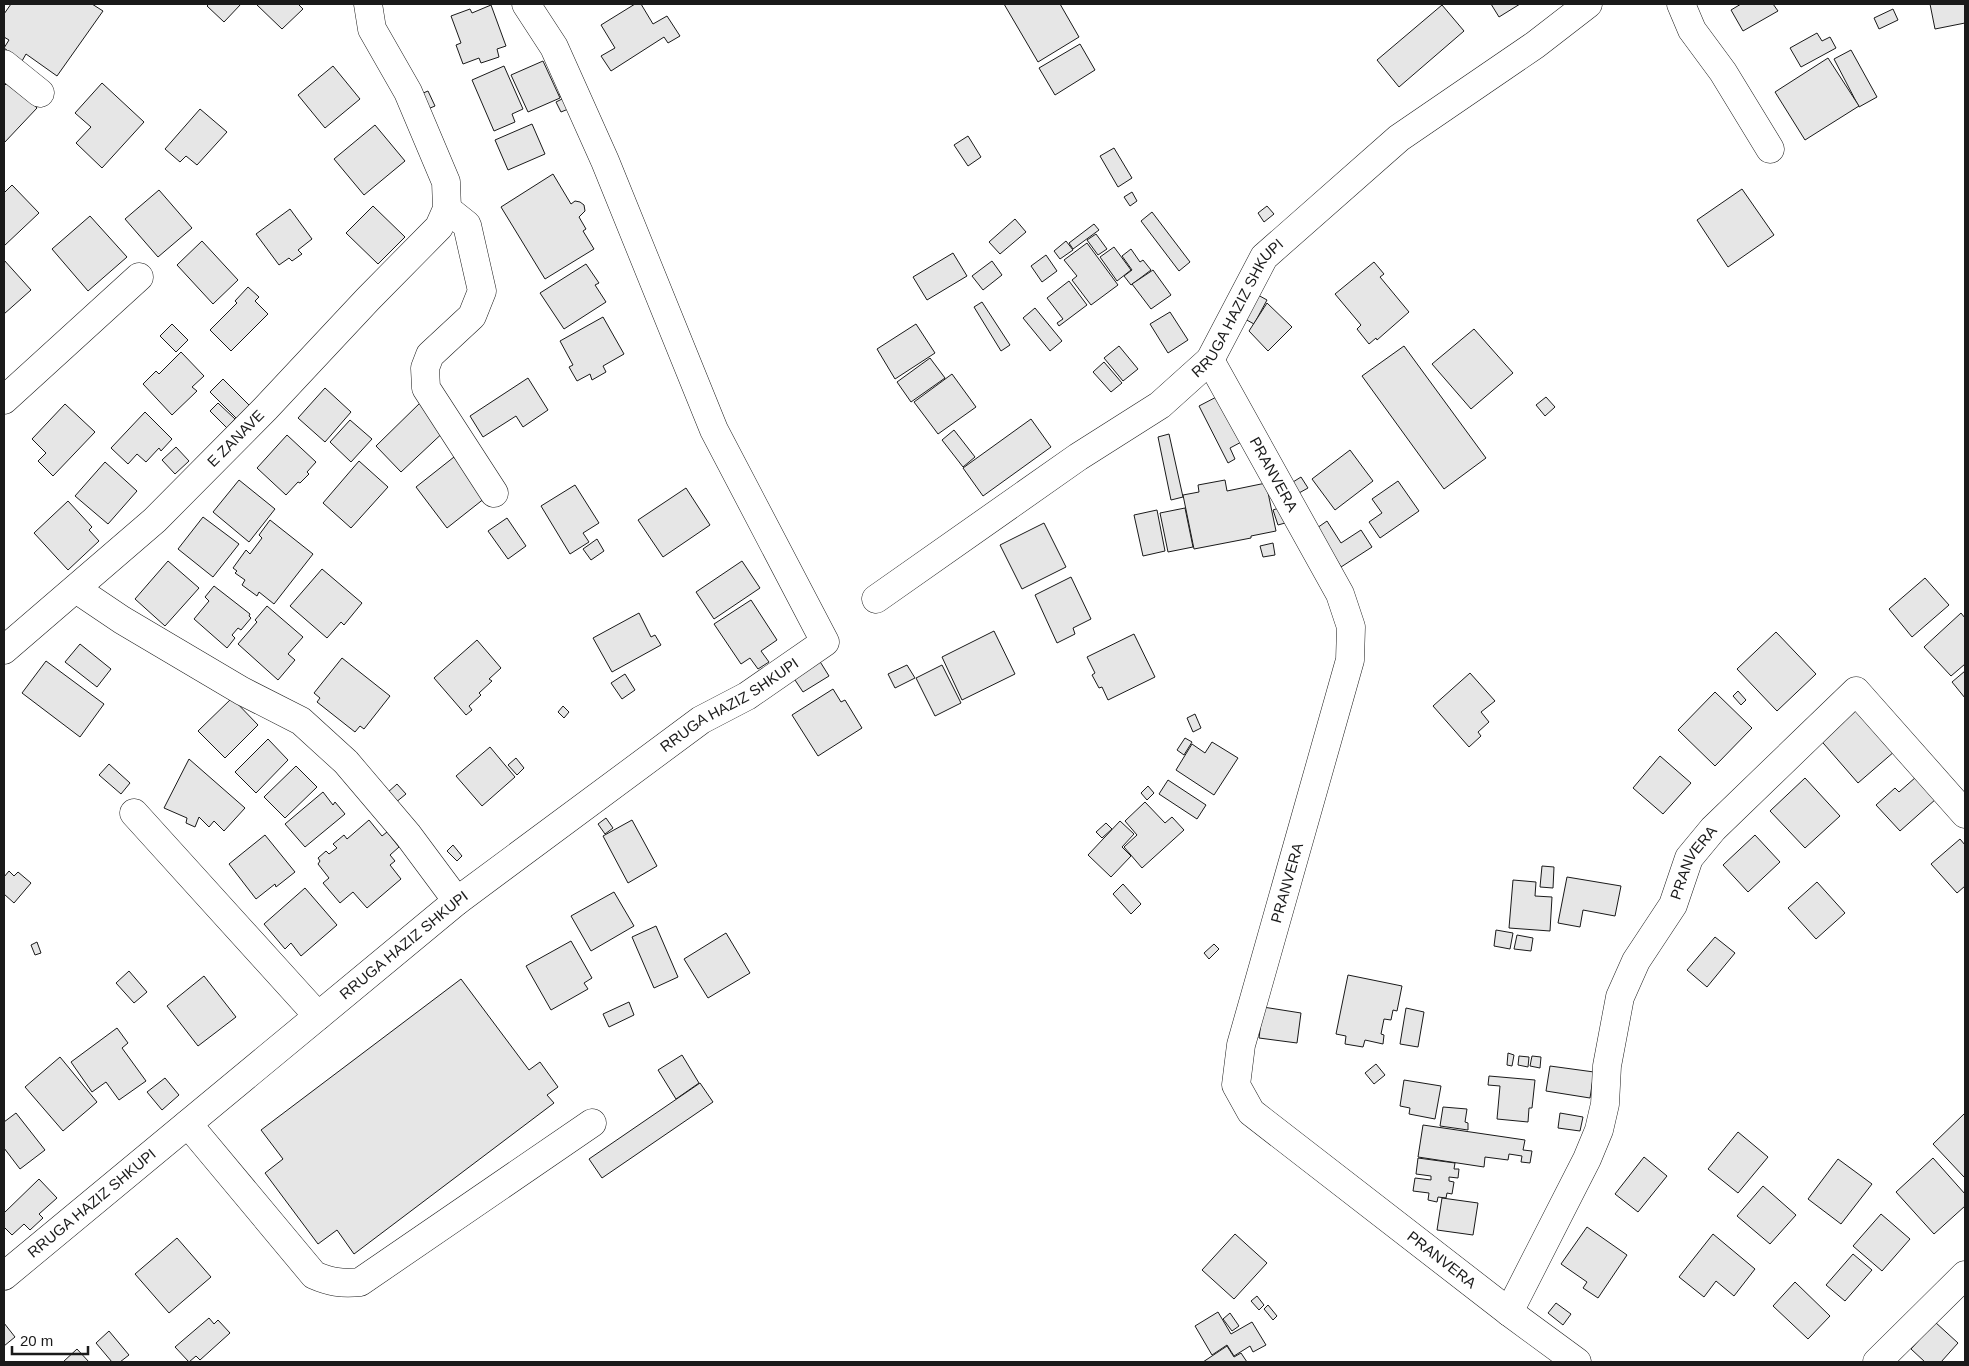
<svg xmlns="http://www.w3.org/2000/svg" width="1969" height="1366" viewBox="0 0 1969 1366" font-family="Helvetica,sans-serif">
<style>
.building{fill:#e6e6e6;stroke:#1a1a1a}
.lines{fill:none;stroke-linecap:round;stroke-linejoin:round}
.minor-casing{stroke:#1a1a1a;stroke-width:29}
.minor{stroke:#fff;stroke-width:28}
.labels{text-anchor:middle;stroke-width:4;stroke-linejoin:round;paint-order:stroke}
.street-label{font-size:15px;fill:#1a1a1a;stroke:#fff}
</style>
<rect width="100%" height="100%" fill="#fff"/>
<!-- building -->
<g class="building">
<path d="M11 4H92L103 11 57 76 26 54 22 61 4 48 9 40 4 37V14Z"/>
<path d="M209 4H241L224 22 207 6Z"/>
<path d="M256 4H298L303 9 282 29Z"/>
<path d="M635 4H641L653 24 667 16 680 36 668 43 664 37 611 71 601 56 615 48 601 25Z"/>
<path d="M1004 4H1060L1079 37 1038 62Z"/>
<path d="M1491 4H1520L1499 17Z"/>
<path d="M1741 4H1773L1778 11 1743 31 1731 10Z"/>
<path d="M1930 4H1965V23L1935 29Z"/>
<path d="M491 5 506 46 497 49 499 57 481 63 479 58 463 64 456 45 461 43 451 16 470 9 472 13Z"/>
<path d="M1442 5 1464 31 1399 87 1377 60Z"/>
<path d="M1893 9 1898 20 1879 29 1874 18Z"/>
<path d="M1817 33 1822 41 1830 37 1836 48 1801 67 1790 48Z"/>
<path d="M1080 44 1095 70 1055 95 1039 68Z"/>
<path d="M1851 50 1877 97 1859 107 1834 59Z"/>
<path d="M1828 58 1859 106 1805 140 1775 92Z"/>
<path d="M543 61 560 98 528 112 511 75Z"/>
<path d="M333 66 360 99 325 128 298 95Z"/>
<path d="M504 66 523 109 512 114 515 122 494 131 472 80Z"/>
<path d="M9 81 37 108 4 143V86Z"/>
<path d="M102 83 144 122 102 168 76 143 91 127 75 113Z"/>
<path d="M570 88 578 105 561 112 556 102 562 99 559 93Z"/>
<path d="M428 91 435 106 423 111 416 96Z"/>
<path d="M200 109 227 132 197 165 186 156 180 162 165 149Z"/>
<path d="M532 124 545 154 508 170 495 140Z"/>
<path d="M375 125 405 161 364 195 334 159Z"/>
<path d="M968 136 981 157 968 166 954 145Z"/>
<path d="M1114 148 1132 178 1118 187 1100 156Z"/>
<path d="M553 174 571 204 575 201 580 202 584 205 585 211 579 217 586 229 583 231 594 249 545 279 501 207Z"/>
<path d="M12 185 39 213 4 246V193Z"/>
<path d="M1742 189 1774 235 1728 267 1697 220Z"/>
<path d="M159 190 192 228 158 257 125 219Z"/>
<path d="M1132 192 1137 201 1130 206 1124 197Z"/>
<path d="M373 206 405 237 378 264 346 233Z"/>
<path d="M1267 206 1274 214 1264 222 1258 213Z"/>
<path d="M290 209 312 239 298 250 302 254 292 261 289 258 279 265 256 234Z"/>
<path d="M1152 212 1190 262 1179 271 1141 221Z"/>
<path d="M90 216 127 257 88 291 52 249Z"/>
<path d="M1015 219 1026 232 1000 254 989 242Z"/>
<path d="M1094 224 1099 230 1073 249 1069 243Z"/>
<path d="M1096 234 1107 249 1098 255 1087 240Z"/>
<path d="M202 241 238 280 213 304 177 265Z"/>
<path d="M1066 241 1073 250 1060 259 1054 251Z"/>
<path d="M1087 243 1118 285 1091 305 1072 280 1077 276 1064 260Z"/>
<path d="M1114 247 1131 270 1117 281 1100 257Z"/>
<path d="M1131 249 1140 262 1143 260 1151 270 1131 285 1124 276 1132 270 1122 256Z"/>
<path d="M953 253 967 276 927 300 913 277Z"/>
<path d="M1046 255 1057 271 1042 282 1031 266Z"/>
<path d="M4 260 31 290 4 314Z"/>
<path d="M992 261 1002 275 983 290 972 276Z"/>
<path d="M1374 262 1384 274 1380 277 1409 312 1377 340 1376 338 1369 344 1357 329 1361 325 1335 294Z"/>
<path d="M586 264 599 283 595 285 606 302 564 329 540 293Z"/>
<path d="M1153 270 1171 295 1151 309 1132 284Z"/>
<path d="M1069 281 1087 305 1059 326 1057 323 1063 319 1047 298Z"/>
<path d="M248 287 259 297 255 301 268 314 231 351 210 330 237 303 235 301Z"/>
<path d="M1258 295 1267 300 1254 324 1245 319Z"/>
<path d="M982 302 1010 345 1001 351 974 307Z"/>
<path d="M1267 303 1292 327 1268 351 1249 331Z"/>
<path d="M1035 308 1062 341 1050 351 1023 318Z"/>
<path d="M1170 312 1188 340 1168 353 1150 324Z"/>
<path d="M603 317 624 354 603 366 606 372 592 380 590 374 577 381 569 367 573 365 560 341Z"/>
<path d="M172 324 188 340 176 352 160 336Z"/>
<path d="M916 324 935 353 895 379 877 349Z"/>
<path d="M1474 329 1513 373 1471 409 1432 364Z"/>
<path d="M1119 346 1138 369 1123 381 1104 358Z"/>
<path d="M1404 346 1486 458 1444 489 1362 376Z"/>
<path d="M181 352 204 376 192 387 197 391 172 415 143 384 156 371 159 374Z"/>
<path d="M930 358 945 378 911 402 897 382Z"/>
<path d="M1104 362 1122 383 1111 392 1093 372Z"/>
<path d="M952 374 976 407 938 434 914 402Z"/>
<path d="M528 378 548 410 523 427 516 416 483 437 470 416Z"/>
<path d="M223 379 252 408 239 421 210 392Z"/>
<path d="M325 388 351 412 325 442 298 418Z"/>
<path d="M1224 393 1247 439 1230 448 1235 459 1228 463 1199 406Z"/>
<path d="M1546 397 1555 407 1545 416 1536 405Z"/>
<path d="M423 400 449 427 401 472 376 446Z"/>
<path d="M218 403 235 419 227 428 210 411Z"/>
<path d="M65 404 95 432 53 476 38 461 46 453 32 439Z"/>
<path d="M145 412 172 439 161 451 159 448 146 462 137 454 128 464 111 448Z"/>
<path d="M1031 419 1051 447 983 496 963 468Z"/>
<path d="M350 420 372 439 351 462 330 442Z"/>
<path d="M954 430 975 457 963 467 942 440Z"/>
<path d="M1169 434 1183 497 1171 500 1158 437Z"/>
<path d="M287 435 316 462 307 472 309 474 300 483 298 482 286 495 257 468Z"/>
<path d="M176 447 189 461 175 474 162 460Z"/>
<path d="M1350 450 1373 481 1335 510 1312 479Z"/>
<path d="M454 457 485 498 447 528 416 487Z"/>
<path d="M359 461 388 487 351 528 323 503Z"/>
<path d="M105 462 137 491 108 524 75 496Z"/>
<path d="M1301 477 1308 488 1299 493 1293 482Z"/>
<path d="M239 480 275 509 249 542 213 512Z"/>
<path d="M1225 480 1227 491 1266 483 1276 531 1251 536V538L1194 549 1183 495 1199 492 1198 485Z"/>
<path d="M1398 481 1419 511 1380 538 1369 522 1382 513 1372 499Z"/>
<path d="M575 485 599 523 583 533 589 542 570 554 541 506Z"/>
<path d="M686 488 710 525 663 557 638 520Z"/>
<path d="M68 501 92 527 89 530 99 541 68 570 34 533Z"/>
<path d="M1284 506 1292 521 1278 525 1273 510Z"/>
<path d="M1185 508 1193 547 1168 552 1160 513Z"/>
<path d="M1157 510 1165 551 1143 556 1134 515Z"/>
<path d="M203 517 239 544 213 577 178 549Z"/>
<path d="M507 518 526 546 508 559 488 531Z"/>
<path d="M270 520 313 554 274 604 259 592 257 596 242 585 245 580 235 573 237 571 233 568 246 550 250 554 262 538 259 535Z"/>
<path d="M1327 521 1341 543 1361 530 1372 547 1341 567 1317 528Z"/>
<path d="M1044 523 1066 567 1022 589 1000 545Z"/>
<path d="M597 539 604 551 591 560 583 549Z"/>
<path d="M1273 543 1275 555 1263 557 1260 546Z"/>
<path d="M168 561 199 588 165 626 135 599Z"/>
<path d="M742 561 760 588 714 619 696 592Z"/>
<path d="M322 569 362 603 344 625 341 622 327 638 290 606Z"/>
<path d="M1071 577 1091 619 1073 628 1075 634 1057 643 1035 595Z"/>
<path d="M1925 578 1949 605 1912 637 1889 609Z"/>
<path d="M214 586 250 614 249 616 251 618 241 630 238 628 232 635 235 638 227 648 194 619 209 601 205 597Z"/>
<path d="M751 600 777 640 761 651 769 662 758 669 750 658 741 664 714 624Z"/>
<path d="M267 606 303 637 288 654 295 660 278 680 238 644 257 622 255 620Z"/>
<path d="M639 613 651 637 655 635 661 645 612 672 593 638Z"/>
<path d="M1961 613 1965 618V664L1951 676 1924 647Z"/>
<path d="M994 631 1015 674 962 700 942 657Z"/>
<path d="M1776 632 1816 674 1777 711 1737 669Z"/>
<path d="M1134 634 1155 677 1108 700 1102 687 1099 688 1092 675 1095 673 1087 657Z"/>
<path d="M477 640 501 668 489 679 492 681 479 693 481 695 469 706 472 710 466 715 434 678Z"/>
<path d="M80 644 111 669 97 687 65 662Z"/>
<path d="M342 658 390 696 364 729 360 726 355 732 317 702 320 698 314 693Z"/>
<path d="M819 660 829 676 803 692 793 677Z"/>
<path d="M46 661 104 704 80 737 22 693Z"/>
<path d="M907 665 915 678 895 688 888 674Z"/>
<path d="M942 665 961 703 935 716 916 678Z"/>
<path d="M1965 671V698L1952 682Z"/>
<path d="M1470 673 1495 701 1481 712 1489 722 1478 732 1481 736 1469 747 1433 706Z"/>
<path d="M625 674 635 690 622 699 611 683Z"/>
<path d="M833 689 841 702 845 700 862 728 818 756 792 715Z"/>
<path d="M1738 691 1746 700 1741 705 1733 696Z"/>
<path d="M1715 692 1752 728 1715 766 1678 730Z"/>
<path d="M232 698 258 725 225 758 198 731Z"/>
<path d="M1853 704 1895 751 1858 783 1817 736Z"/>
<path d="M563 706 569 712 564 718 558 712Z"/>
<path d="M1195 714 1201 728 1193 732 1187 718Z"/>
<path d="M1185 738 1192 742 1184 755 1177 750Z"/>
<path d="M268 739 288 760 256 793 235 772Z"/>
<path d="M1212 742 1238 758 1214 795 1176 770 1192 744 1205 753Z"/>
<path d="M490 747 515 777 482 806 456 776Z"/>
<path d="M1660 756 1691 783 1663 814 1633 788Z"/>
<path d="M516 758 524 768 517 775 508 765Z"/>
<path d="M189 759 245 808 224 831 214 821 209 827 199 817 195 827 186 823 187 818 164 808Z"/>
<path d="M109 764 130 783 121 794 99 775Z"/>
<path d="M296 766 317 787 285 818 264 797Z"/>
<path d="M1916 777 1936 799 1900 831 1876 805 1895 788 1899 792Z"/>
<path d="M1805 778 1840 816 1805 848 1770 811Z"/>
<path d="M1168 780 1206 805 1197 819 1159 794Z"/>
<path d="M397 784 406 794 395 803 387 793Z"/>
<path d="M1148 786 1154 793 1147 800 1141 793Z"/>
<path d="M323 792 333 805 335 802 345 814 305 847 285 824Z"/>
<path d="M1145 802 1165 823 1172 817 1184 830 1142 868 1124 847 1137 835 1125 821Z"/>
<path d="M606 818 613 828 605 834 598 824Z"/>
<path d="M369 820 382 836 387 832 399 847 390 855 395 861 390 865 401 879 367 908 353 892 340 903 323 883 329 878 318 864 320 861 318 858 326 851 329 854 337 848 333 844 344 835 347 839Z"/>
<path d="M632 820 657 866 628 883 603 836Z"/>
<path d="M1120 821 1134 834 1122 847 1131 856 1111 877 1088 855Z"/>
<path d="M1106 823 1112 829 1102 838 1096 832Z"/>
<path d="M265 835 295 872 276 887 275 884 256 899 229 864Z"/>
<path d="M1755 835 1780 862 1748 892 1723 865Z"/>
<path d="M1960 839 1965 845V886L1957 893 1931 864Z"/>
<path d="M453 845 462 856 457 861 447 851Z"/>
<path d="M1542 866 1554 867 1553 888 1540 887Z"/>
<path d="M9 871 14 876 18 872 31 883 14 903 4 894V877Z"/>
<path d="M1567 877 1621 886 1615 916 1583 910 1580 927 1558 923Z"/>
<path d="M1513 880 1536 882 1535 896 1552 897 1550 931 1509 928Z"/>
<path d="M1817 882 1845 913 1816 939 1788 908Z"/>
<path d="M1123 884 1141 904 1131 914 1113 894Z"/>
<path d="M305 888 337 925 301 956 291 943 285 949 264 924Z"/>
<path d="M614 892 634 926 591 951 571 916Z"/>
<path d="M656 926 678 977 654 988 632 937Z"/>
<path d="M1496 930 1513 933 1510 949 1494 946Z"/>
<path d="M726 933 750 973 708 998 684 959Z"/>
<path d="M1517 935 1533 938 1531 951 1514 949Z"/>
<path d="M1715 937 1735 953 1707 987 1687 970Z"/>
<path d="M571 941 592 978 584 983 588 989 551 1010 526 966Z"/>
<path d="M37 942 41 953 35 955 31 945Z"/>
<path d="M1214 944 1219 949 1209 959 1204 953Z"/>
<path d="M129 971 147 992 134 1003 116 983Z"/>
<path d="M1348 975 1402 986 1397 1011 1393 1010 1391 1020 1384 1019 1381 1034 1384 1035 1383 1044 1365 1040 1363 1047 1345 1044 1346 1036 1336 1034Z"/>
<path d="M204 976 236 1017 198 1046 167 1006Z"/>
<path d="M461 979 529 1070 540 1062 558 1087 547 1095 554 1103 354 1254 337 1230 318 1244 265 1173 283 1159 261 1130Z"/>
<path d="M629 1002 634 1015 609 1027 603 1014Z"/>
<path d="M1263 1007 1301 1013 1297 1043 1259 1038Z"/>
<path d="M1406 1008 1424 1012 1418 1047 1400 1044Z"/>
<path d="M117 1028 128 1043 122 1048 146 1081 119 1100 106 1082 92 1092 71 1062Z"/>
<path d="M1508 1053 1514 1055 1512 1066 1507 1065Z"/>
<path d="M682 1055 699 1083 676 1099 658 1070Z"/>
<path d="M1519 1056 1529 1057 1528 1067 1518 1065Z"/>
<path d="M1532 1056 1541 1057 1540 1068 1530 1066Z"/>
<path d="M60 1057 97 1102 63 1131 25 1087Z"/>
<path d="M1376 1064 1385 1075 1374 1084 1365 1073Z"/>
<path d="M1550 1066 1594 1072 1590 1098 1546 1091Z"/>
<path d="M1489 1076 1535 1080 1532 1108H1529L1528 1122 1497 1119 1500 1086 1488 1085Z"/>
<path d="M165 1078 179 1095 162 1110 147 1092Z"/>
<path d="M1404 1080 1441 1086 1435 1119 1409 1114 1410 1108 1400 1106Z"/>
<path d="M700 1083 713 1102 602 1178 589 1159Z"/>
<path d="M1443 1107 1467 1109 1465 1122 1468 1123V1130L1440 1126Z"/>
<path d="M16 1113 45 1150 20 1169 4 1148V1122Z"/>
<path d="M1560 1113 1583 1117 1580 1131 1558 1128Z"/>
<path d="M1965 1113V1176L1964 1177 1933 1144Z"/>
<path d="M1423 1125 1525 1140 1523 1150 1532 1151 1530 1163 1521 1162 1522 1156 1509 1154 1508 1160 1485 1157 1484 1167 1418 1157Z"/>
<path d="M1738 1132 1768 1157 1738 1193 1708 1169Z"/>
<path d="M1644 1157 1667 1176 1638 1212 1615 1194Z"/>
<path d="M1418 1158 1455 1163 1454 1169H1459L1458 1178 1449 1177V1181L1454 1182 1452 1194 1447 1193 1446 1198 1438 1197 1437 1202 1428 1200 1429 1193 1413 1191 1415 1178 1431 1180V1176L1416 1174Z"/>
<path d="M1933 1158 1965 1194V1206L1934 1234 1896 1192Z"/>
<path d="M1838 1159 1872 1184 1841 1224 1808 1199Z"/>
<path d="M39 1179 57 1198 39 1214 43 1218 30 1230 24 1224 12 1235 4 1227V1213Z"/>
<path d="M1763 1186 1796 1215 1770 1244 1737 1216Z"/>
<path d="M1442 1198 1478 1203 1473 1235 1437 1230Z"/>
<path d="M1881 1214 1910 1239 1882 1271 1853 1246Z"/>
<path d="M1587 1227 1627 1255 1598 1298 1583 1288 1587 1282 1561 1264Z"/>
<path d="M1235 1234 1267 1263 1234 1299 1202 1270Z"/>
<path d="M1713 1234 1755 1269 1734 1296 1716 1281 1704 1297 1679 1277Z"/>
<path d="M177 1238 211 1277 169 1313 135 1274Z"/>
<path d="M1853 1254 1872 1270 1845 1301 1826 1285Z"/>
<path d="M1795 1282 1830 1316 1808 1339 1773 1306Z"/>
<path d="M1257 1296 1264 1305 1259 1310 1251 1301Z"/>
<path d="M1556 1303 1571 1314 1563 1325 1548 1313Z"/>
<path d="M1268 1305 1277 1316 1273 1320 1264 1309Z"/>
<path d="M1218 1312 1231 1334 1252 1322 1266 1345 1253 1352 1250 1346 1234 1356 1227 1345 1212 1355 1195 1326Z"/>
<path d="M1230 1313 1239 1326 1232 1331 1223 1319Z"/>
<path d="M209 1318 214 1324 218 1320 230 1333 200 1360 196 1356 189 1362 175 1347Z"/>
<path d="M1935 1322 1958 1343 1941 1362H1925L1911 1349Z"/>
<path d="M4 1323 15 1337 4 1346Z"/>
<path d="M109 1331 129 1355 120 1362H112L96 1343Z"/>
<path d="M1227 1346 1234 1357 1241 1353 1247 1362H1203Z"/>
<path d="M77 1349 89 1362H63Z"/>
</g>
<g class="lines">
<!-- minor casing -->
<g class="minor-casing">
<g id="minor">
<path d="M1681 4 1692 30 1723 72 1770 149"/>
<path d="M4 64 40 93"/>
<path d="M447 209 467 225 482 291 472 316 430 355 425 368 426 388 494 493"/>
<path id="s1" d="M1210 360 1340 594 1351 627 1350 660 1241 1045 1236 1085 1251 1112 1509 1312 1577 1362"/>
<path d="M4 400 139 277"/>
<path d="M76 589 122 620 242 691 301 721 346 762 408 835 457 901"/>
<path id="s2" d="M876 599 1078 457 1160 405 1210 360 1264 257 1399 138 1535 45 1588 4"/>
<path id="s3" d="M4 650 155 520 265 409 368 299 439 227 447 209 446 182 408 92 372 29 368 4"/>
<path d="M134 813 318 1016"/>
<path d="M188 1124 314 1275C330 1282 342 1284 360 1282L592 1123"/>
<path id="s4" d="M4 1276 457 901 701 720 747 696 825 642 714 430 605 161 554 47 526 4"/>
<path id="s5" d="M1509 1312 1587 1159 1599 1130 1605 1104 1607 1066 1620 997 1636 961 1673 905 1689 858 1713 829 1856 691 1965 814"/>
<path d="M1877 1362 1965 1275"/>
</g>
</g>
<!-- minor -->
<use href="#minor" class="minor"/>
</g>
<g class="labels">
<!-- street labels -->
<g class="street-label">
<text dy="5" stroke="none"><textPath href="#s2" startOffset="470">RRUGA HAZIZ SHKUPI</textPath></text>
<text dy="5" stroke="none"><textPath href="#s3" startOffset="314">E ZANAVE</textPath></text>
<text dy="5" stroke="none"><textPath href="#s1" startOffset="131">PRANVERA</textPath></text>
<text dy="5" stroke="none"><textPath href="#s4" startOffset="924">RRUGA HAZIZ SHKUPI</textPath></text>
<text dy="5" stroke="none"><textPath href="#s5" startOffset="492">PRANVERA</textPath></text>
<text transform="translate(1287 883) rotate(-74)" y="5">PRANVERA</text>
<text dy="5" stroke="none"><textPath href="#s4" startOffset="519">RRUGA HAZIZ SHKUPI</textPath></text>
<text dy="5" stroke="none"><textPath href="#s4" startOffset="114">RRUGA HAZIZ SHKUPI</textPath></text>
<text dy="5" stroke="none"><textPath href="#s1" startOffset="1048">PRANVERA</textPath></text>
</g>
</g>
<!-- border -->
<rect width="1969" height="1366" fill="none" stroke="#1a1a1a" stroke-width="10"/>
<!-- scale -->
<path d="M12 1346v8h76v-8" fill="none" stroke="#1a1a1a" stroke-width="2.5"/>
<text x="20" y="1346" font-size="15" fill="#1a1a1a" stroke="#ffffff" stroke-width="4" paint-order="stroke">20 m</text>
</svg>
